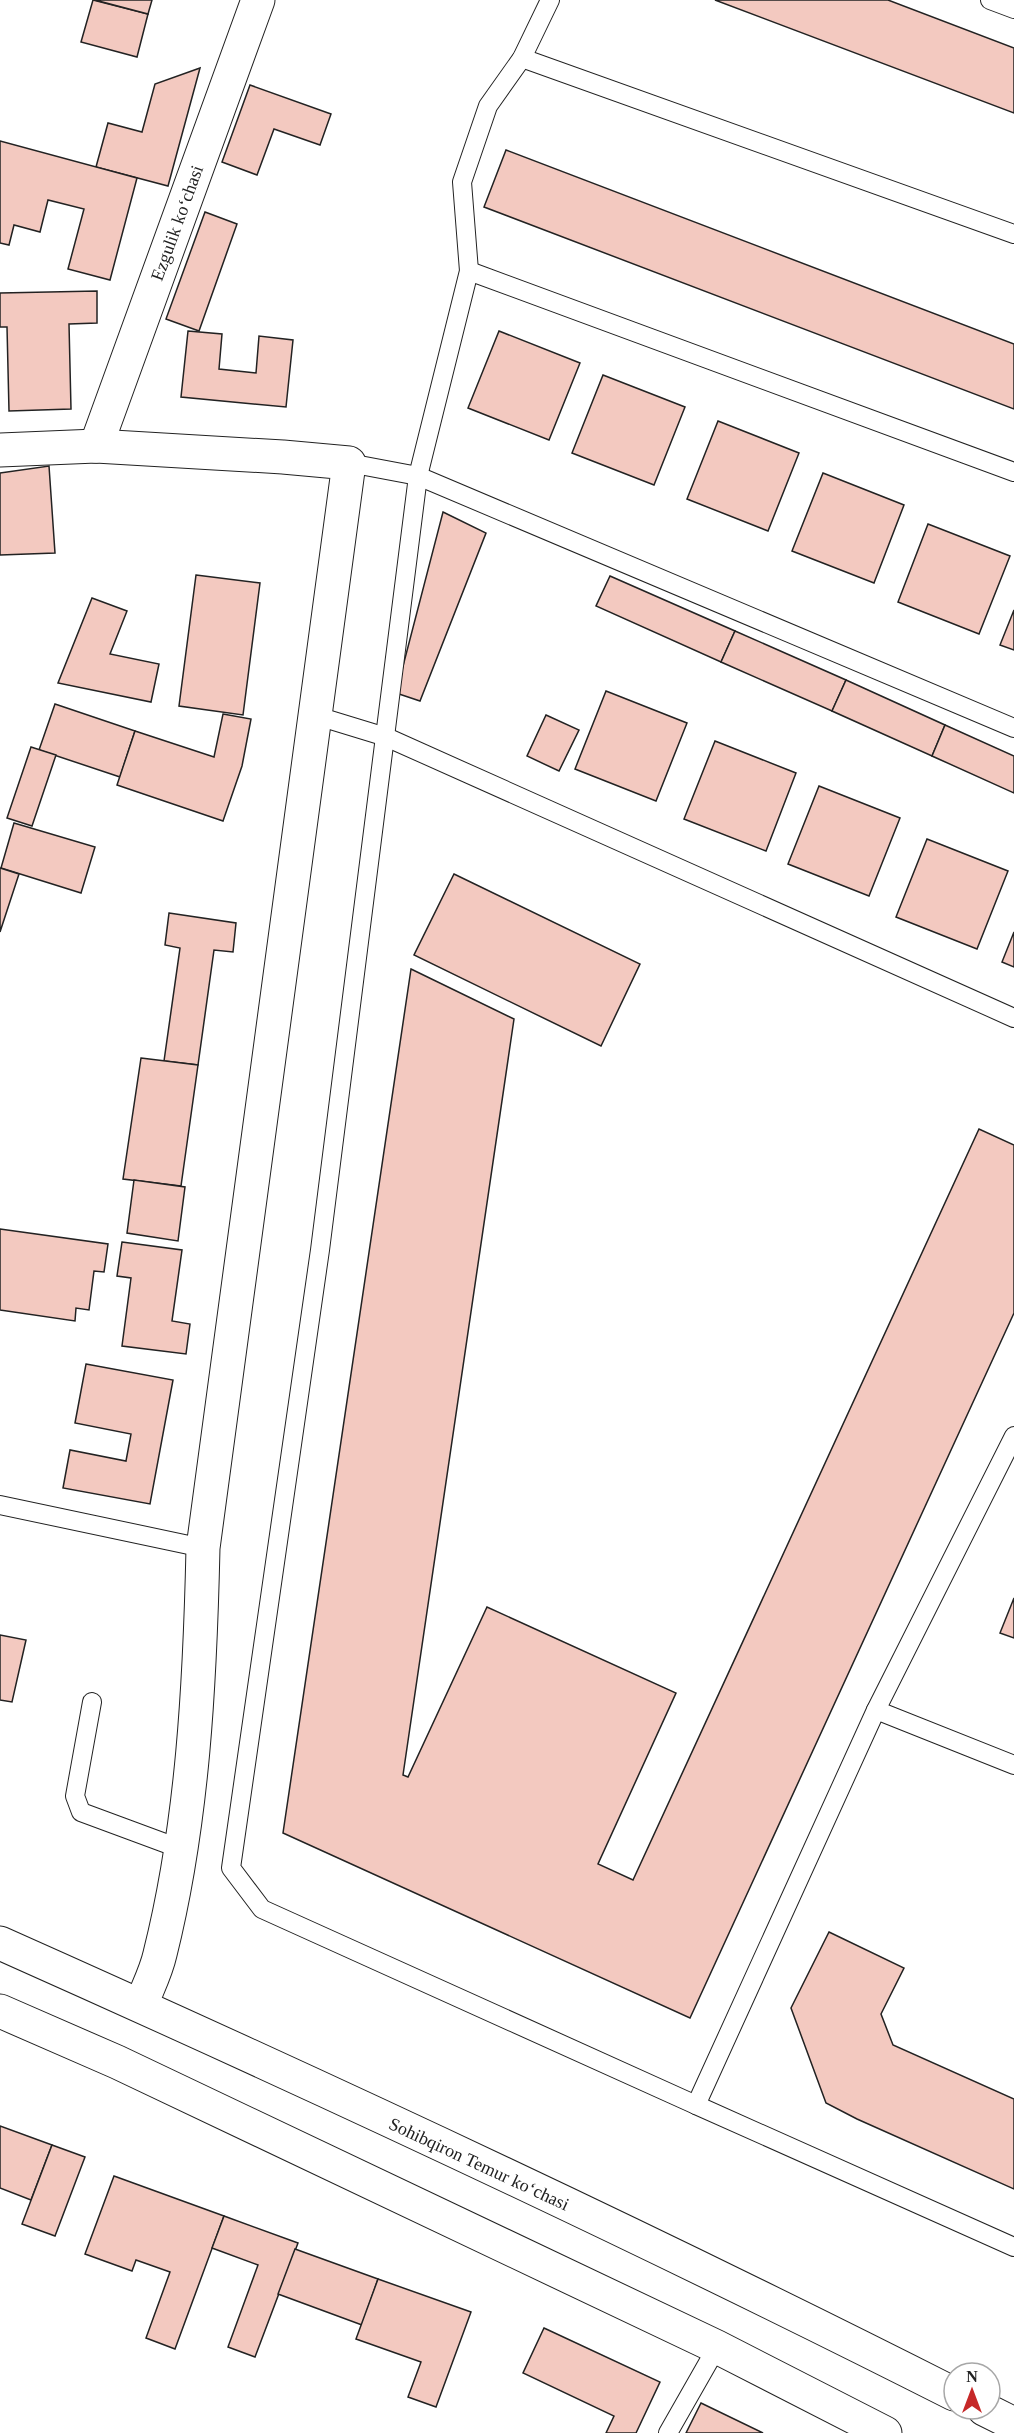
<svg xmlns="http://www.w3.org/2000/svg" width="1014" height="2433" viewBox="0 0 1014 2433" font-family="'Times New Roman',serif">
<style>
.building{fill:#f3c9c0;stroke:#222;stroke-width:1.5}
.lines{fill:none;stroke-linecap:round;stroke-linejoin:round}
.lane-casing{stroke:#222;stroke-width:20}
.street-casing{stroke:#222;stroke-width:35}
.secondary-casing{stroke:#222;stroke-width:35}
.lane{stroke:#fff;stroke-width:18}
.street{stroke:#fff;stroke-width:33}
.secondary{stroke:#fff;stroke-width:33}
.labels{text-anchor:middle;stroke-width:4.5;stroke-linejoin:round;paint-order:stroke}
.street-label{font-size:18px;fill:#222;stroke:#fff}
</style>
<rect width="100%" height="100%" fill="#fff"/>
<!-- building -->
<g class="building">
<path d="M93 0 148 14 137 57 81 42Z"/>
<path d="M95 0H152L148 14Z"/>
<path d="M715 0H888L1014 48V113Z"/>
<path d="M200 68 168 186 96 167 108 123 142 132 155 84Z"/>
<path d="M250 85 331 114 320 145 274 129 257 175 222 162Z"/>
<path d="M0 141 137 178 110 280 68 269 84 209 48 200 40 232 14 225 9 245 0 243Z"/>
<path d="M506 150 1014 344V409L484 207Z"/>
<path d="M205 212 237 224 199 331 166 319Z"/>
<path d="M97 291V323L69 324 71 409 9 411 7 327H0V293Z"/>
<path d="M188 331 222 334 219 369 256 373 259 336 293 340 286 407 181 397Z"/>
<path d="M499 331 580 363 549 440 468 408Z"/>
<path d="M603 375 685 407 654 485 572 453Z"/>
<path d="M718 421 799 453 768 531 687 499Z"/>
<path d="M49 466 55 553 0 555V473Z"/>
<path d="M823 473 904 505 874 583 792 551Z"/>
<path d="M443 512 486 533 420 701 396 693Z"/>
<path d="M928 524 1010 556 979 634 898 602Z"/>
<path d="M196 575 260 583 243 715 179 706Z"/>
<path d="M610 576 735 631 721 662 596 606Z"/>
<path d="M92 598 127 611 110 654 159 664 151 702 58 683Z"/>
<path d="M1014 610V650L1000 645Z"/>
<path d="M735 631 846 680 832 711 721 662Z"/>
<path d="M846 680 945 725 932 756 832 711Z"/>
<path d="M606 691 687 723 656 801 575 769Z"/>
<path d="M55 704 135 731 120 777 39 750Z"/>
<path d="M223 714 251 719 242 766 223 821 117 785 135 731 214 757Z"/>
<path d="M546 715 579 730 559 771 527 756Z"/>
<path d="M945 725 1014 756V793L932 756Z"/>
<path d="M715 741 796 773 766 851 684 819Z"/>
<path d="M31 747 56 755 32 826 7 818Z"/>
<path d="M819 786 900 818 869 896 788 864Z"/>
<path d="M14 823 95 847 81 893 1 868Z"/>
<path d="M927 839 1008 871 977 949 896 917Z"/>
<path d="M0 868 19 874 0 932Z"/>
<path d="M454 874 640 964 601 1046 414 955Z"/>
<path d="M169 913 236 923 233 952 214 950 198 1065 164 1061 180 948 165 945Z"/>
<path d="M1014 932V967L1002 962Z"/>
<path d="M411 969 514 1019 403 1775 408 1777 487 1607 676 1693 598 1864 633 1880 979 1129 1014 1145V1313L690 2018 283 1833Z"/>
<path d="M141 1058 198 1065 181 1186 123 1179Z"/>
<path d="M134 1180 185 1187 178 1241 127 1233Z"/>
<path d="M0 1229 108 1244 104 1272 94 1271 89 1310 76 1308 75 1321 0 1310Z"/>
<path d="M122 1242 182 1250 172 1321 190 1324 186 1354 122 1346 131 1278 117 1276Z"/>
<path d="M86 1364 173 1380 150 1504 63 1488 70 1450 126 1461 131 1434 75 1423Z"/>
<path d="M1014 1598V1638L1000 1633Z"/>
<path d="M0 1635 26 1640 12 1702 0 1700Z"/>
<path d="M829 1932 904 1968 881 2014 893 2045 1014 2099V2189L857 2119 826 2103 791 2008Z"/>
<path d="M0 2126 52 2145 31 2200 0 2188Z"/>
<path d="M52 2145 85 2157 55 2236 22 2224Z"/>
<path d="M114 2176 224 2216 175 2349 146 2338 170 2272 136 2260 132 2271 85 2254Z"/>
<path d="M224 2216 298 2243 255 2357 228 2347 258 2265 212 2248Z"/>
<path d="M295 2249 378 2279 362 2325 278 2294Z"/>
<path d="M378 2279 471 2312 436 2407 408 2397 421 2362 356 2339Z"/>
<path d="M544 2328 660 2382 636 2433H606L614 2416 523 2373Z"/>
<path d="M701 2403 763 2433H686Z"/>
</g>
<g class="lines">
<!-- lane casing -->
<g class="lane-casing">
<g id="lane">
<path d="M550 0 522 58 488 106 462 182 469 271 418 476 320 1250 231 1868 262 1909 696 2105"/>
<path d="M990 0 1014 9"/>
<path d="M522 58 1014 234"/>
<path d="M469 271 1014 472"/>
<path d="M349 463 418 476 1014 728"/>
<path d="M314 715 386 737 1014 1018"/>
<path d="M1014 1436 876 1710 696 2105 1014 2247"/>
<path d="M0 1505 203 1548"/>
<path d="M92 1702 75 1796 81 1812 181 1849"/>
<path d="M876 1710 1014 1765"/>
<path d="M668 2433 717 2347"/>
</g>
</g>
<!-- street casing -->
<g class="street-casing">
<g id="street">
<path d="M96 446 258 0"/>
<path d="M0 450 96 446 283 457 349 463 203 1548C200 1683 193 1822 160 1954 156 1972 147 1989 141 2005"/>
</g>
</g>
<!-- secondary casing -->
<g class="secondary-casing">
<g id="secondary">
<path d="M0 1943C321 2086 640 2235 954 2394"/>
<path d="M0 2011 117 2062 717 2347 885 2433"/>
<path d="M984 2409 1014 2424"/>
</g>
</g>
<!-- lane -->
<use href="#lane" class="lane"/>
<!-- street -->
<use href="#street" class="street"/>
<!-- secondary -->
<use href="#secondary" class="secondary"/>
</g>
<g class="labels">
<!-- street labels -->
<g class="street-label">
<text transform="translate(177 223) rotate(-70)" y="6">Ezgulik koʻchasi</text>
<text transform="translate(479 2164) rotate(25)" y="6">Sohibqiron Temur koʻchasi</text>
</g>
</g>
<!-- north arrow -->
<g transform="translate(972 2391)"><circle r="28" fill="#ffffff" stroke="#a7a7a7" stroke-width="1.5"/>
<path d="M0-4.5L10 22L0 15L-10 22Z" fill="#c62828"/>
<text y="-9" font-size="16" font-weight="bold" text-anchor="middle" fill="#222222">N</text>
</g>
</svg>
